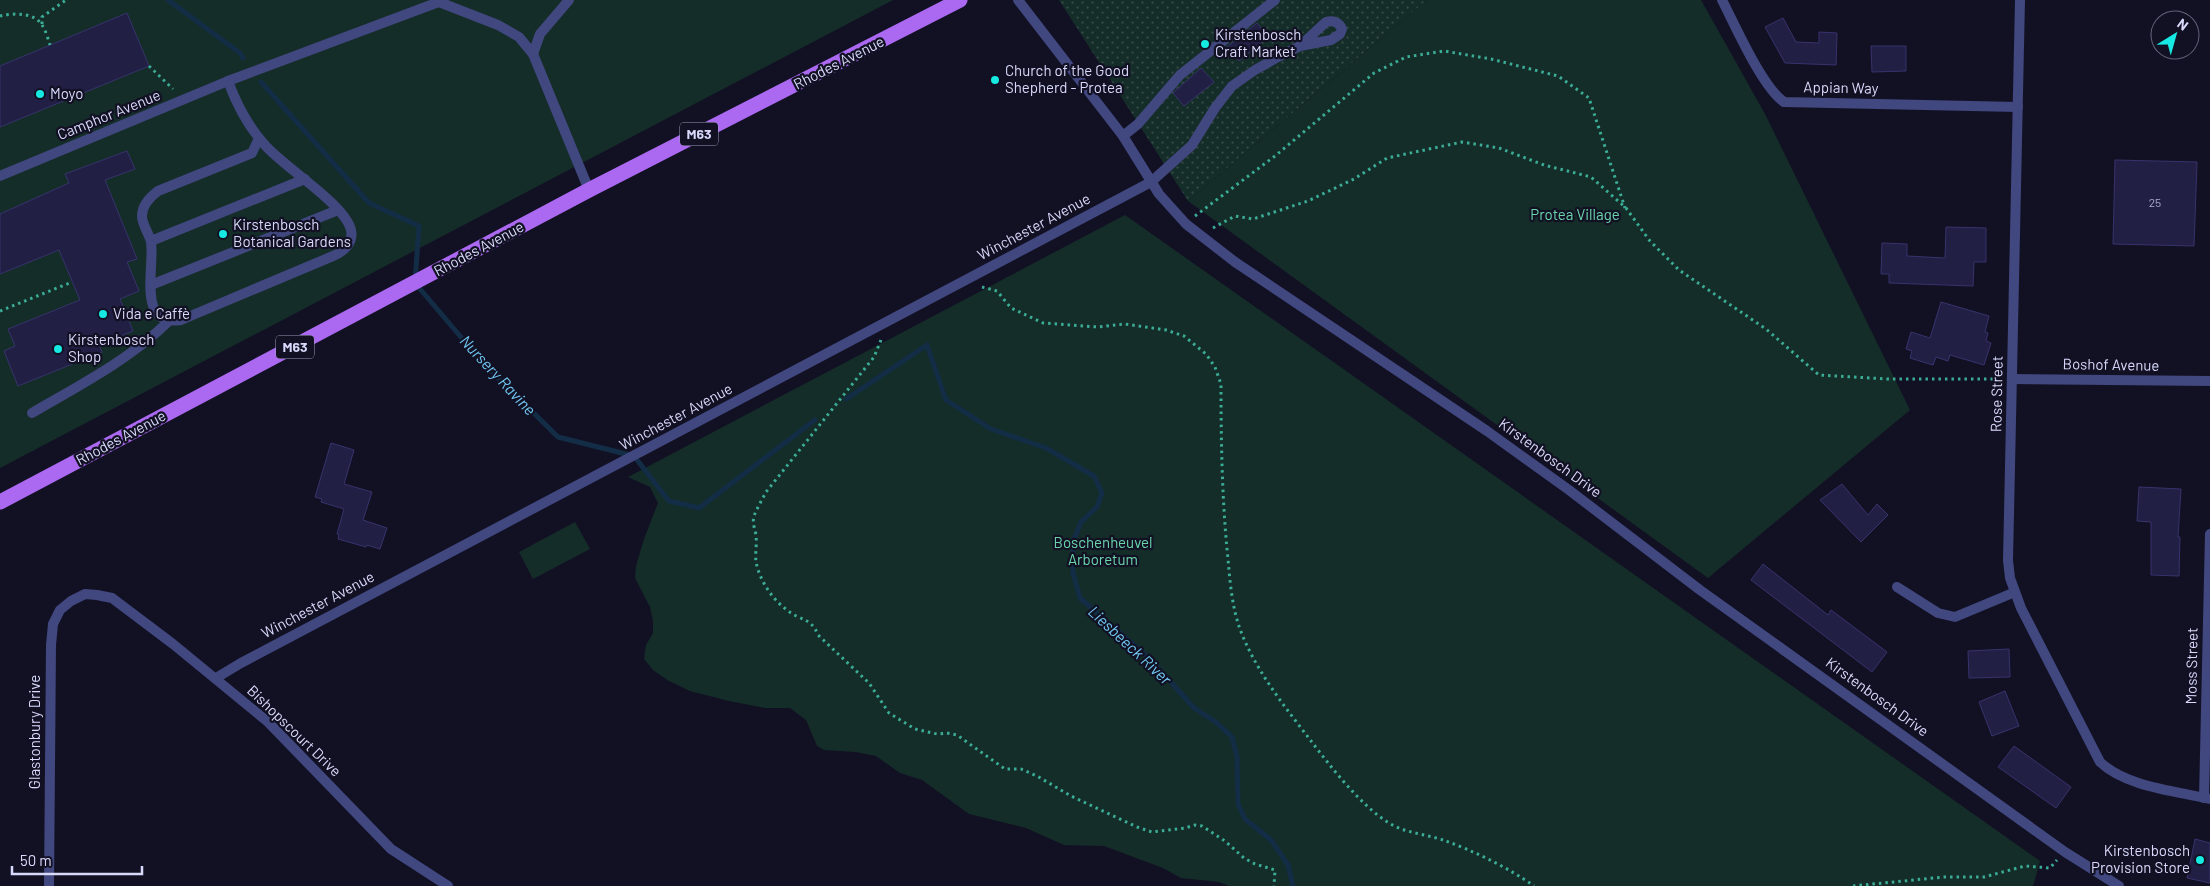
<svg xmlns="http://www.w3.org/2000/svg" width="2210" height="886" viewBox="0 0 2210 886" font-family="Barlow,sans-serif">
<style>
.grass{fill:url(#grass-dots)}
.green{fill:#152d29}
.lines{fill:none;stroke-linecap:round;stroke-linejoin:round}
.stream{stroke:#132d46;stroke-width:5}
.building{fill:#211f43;stroke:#37336d}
.path{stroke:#3bac96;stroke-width:3;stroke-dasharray:2.5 4;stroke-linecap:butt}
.lane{stroke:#41477f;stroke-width:10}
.street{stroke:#41477f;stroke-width:10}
.primary{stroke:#ab69f1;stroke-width:15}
.poi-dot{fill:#16e9e1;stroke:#121124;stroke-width:2}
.labels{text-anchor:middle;stroke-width:4.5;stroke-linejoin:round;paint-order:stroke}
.number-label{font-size:12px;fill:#aaaacd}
.shield{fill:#121124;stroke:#9d9dba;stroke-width:1}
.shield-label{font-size:14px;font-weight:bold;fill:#d8d9fb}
.poi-label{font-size:15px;fill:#d8d9fb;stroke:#121124;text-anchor:start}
.street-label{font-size:15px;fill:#d8d9fb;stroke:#121124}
.park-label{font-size:15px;fill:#6ad5ab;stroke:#121124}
.water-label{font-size:16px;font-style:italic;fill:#70c7f1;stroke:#121124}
</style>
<defs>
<pattern id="grass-dots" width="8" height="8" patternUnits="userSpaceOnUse" patternTransform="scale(1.25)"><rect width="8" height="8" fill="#152d29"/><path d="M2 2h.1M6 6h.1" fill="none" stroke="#364b49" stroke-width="1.8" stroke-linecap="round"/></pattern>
</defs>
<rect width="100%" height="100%" fill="#121124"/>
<!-- grass -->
<path class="grass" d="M1059 0H1427L1188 201Z"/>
<!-- green -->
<g class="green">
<path d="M0 0H893L0 468Z"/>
<path d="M1427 0H1701L1765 114 1910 410 1708 578 1188 201Z"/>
<path d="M1125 215 2040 861 2033 886H1229L1219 882 1181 878 1163 868 1104 846 1064 845 1026 828 969 814 922 780 900 773 876 756 856 752 824 750 817 746 806 720 790 708H765L729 701 690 691 669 681 653 670 644 659 646 645 653 633V621L650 607 635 578 636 566 644 539 658 503 650 487 628 477Z"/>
<path d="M575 522 590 549 533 579 519 552Z"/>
</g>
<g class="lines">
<!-- stream -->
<g class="stream">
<path d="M168 0 240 53 243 58"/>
<path d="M261 82 369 203 419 226 415 283 483 363 558 437 634 456 669 501 699 508 815 420"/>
<path d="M846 399 927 345 946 400 991 429 1046 448 1094 476 1102 493 1097 507 1081 522 1073 542V573L1080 598 1150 659 1194 708 1216 722 1232 737 1237 757 1238 804 1245 819 1271 840 1288 865 1293 886"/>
</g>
</g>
<!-- building -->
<g class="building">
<path d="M127 13 149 66 0 127V66Z"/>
<path d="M1783 18 1796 42 1819 43V32L1837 33 1836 65 1785 63 1765 27Z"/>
<path d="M1257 23 1268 37 1239 61 1227 47Z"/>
<path d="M1871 46H1906V71L1872 72Z"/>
<path d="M1201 68 1214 82 1184 106 1173 93Z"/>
<path d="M127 151 135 169 105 180 137 259 127 262 139 291 120 299 133 331 99 345 102 352 18 386 4 351 15 346 8 329 80 300 59 250 0 274V214L69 183 65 174Z"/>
<path d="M2115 160 2197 162 2194 246 2113 244Z"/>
<path d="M1946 227 1986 228V262H1974L1973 286 1889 283V274H1881L1882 243 1907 244V256L1945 258Z"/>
<path d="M1941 302 1989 316 1985 332 1988 333 1986 341 1991 343 1984 365 1950 355 1948 361 1936 357 1933 365 1910 358 1912 351 1906 349 1911 332 1930 338Z"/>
<path d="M331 443 354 450 344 484 372 492 363 520 387 528 380 549 367 545 366 547 338 539 339 535 337 534 344 509 321 502 322 499 315 497Z"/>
<path d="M1842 484 1868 515 1877 504 1888 515 1861 542 1820 500Z"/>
<path d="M2139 487 2181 489 2178 537H2180L2179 576 2151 575V522L2137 521Z"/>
<path d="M1763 564 1828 615 1831 610 1887 652 1872 672 1751 580Z"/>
<path d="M2009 649 2010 677 1969 678 1968 651Z"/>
<path d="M2005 691 2019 726 1992 736 1979 702Z"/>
<path d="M2014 746 2071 787 2056 808 1998 767Z"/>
<path d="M2195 839 2210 843V883L2187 878Z"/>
</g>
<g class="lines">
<!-- path -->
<g class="path">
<path d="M0 16C13 13 34 12 42 25 46 31 48 39 50 45"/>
<path d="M42 24V17L66 0"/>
<path d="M149 66 173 89"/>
<path d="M1195 216 1275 156 1374 73 1406 57 1444 51 1491 59 1558 76 1589 98 1625 208"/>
<path d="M1213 228 1235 216 1253 219 1308 201 1354 179 1387 158 1462 142 1499 148 1544 165 1591 177 1626 208 1650 241 1679 270 1766 329 1819 375 1887 379H1999"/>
<path d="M982 287 997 291 1011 308 1043 323 1098 327 1125 324 1166 330 1184 336 1206 354 1215 367 1221 384C1221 442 1222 501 1228 559 1230 582 1232 607 1240 629 1255 670 1285 707 1311 741 1331 767 1361 806 1389 823 1405 833 1425 834 1443 840 1472 850 1509 868 1534 886"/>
<path d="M0 311 72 282"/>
<path d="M881 340 874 357 766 492C762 500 757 508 754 516 752 523 755 529 756 535 757 544 755 554 756 562 760 581 772 599 787 610 800 621 811 617 818 635L869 683 889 713 915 729 937 734 947 733 957 735 1005 769H1021L1037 776 1071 796 1137 827 1152 832 1185 828 1195 825 1202 826 1225 841 1244 858 1255 864 1275 870 1274 886"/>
<path d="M1853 886 1944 877H1984L2025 866 2050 868 2057 860"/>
</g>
<!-- lane -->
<g class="lane">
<path d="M439 2 498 25 519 37 533 54 589 190"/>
<path d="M533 54 540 34 569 0"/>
<path d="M228 81C236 103 248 126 264 144 282 166 345 204 351 230 354 243 343 252 333 256L181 320C136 327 155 267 151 242 149 233 142 225 142 216 142 206 150 197 158 191L252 153 259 138"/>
<path d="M0 176 228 81 444 0"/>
<path d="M1151 182 1192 145 1215 108 1232 86 1255 70 1278 57 1300 46 1331 40 1340 34 1342 29C1339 22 1333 20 1326 22L1300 46"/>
<path d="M151 241 305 179"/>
<path d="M151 285 338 210"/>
<path d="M32 413C80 385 129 360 169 321"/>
</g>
<!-- street -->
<g class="street">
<path d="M1018 0 1123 136 1159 194 1186 224 1235 262 1487 431 1569 490 1700 590 2065 852 2119 886"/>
<path d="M1722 0C1735 25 1762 87 1784 102L2018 107"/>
<path d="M2020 0 2008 560 2010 578 2021 608 2100 762C2126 787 2176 791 2210 799"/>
<path d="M1123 136 1138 124 1180 75 1275 0"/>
<path d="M2012 379 2210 381"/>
<path d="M1897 587 1938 613 1955 617 2015 592"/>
<path d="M216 678 241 663 1151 182"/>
<path d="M2204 798 2210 534"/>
<path d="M49 886 51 645 53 624 60 610 71 601 85 594 97 595 112 598 173 644 268 722 391 849 448 886"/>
</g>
<!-- primary -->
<path class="primary" d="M0 502 589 190 960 0"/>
</g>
<!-- markers -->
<g class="poi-dot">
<circle cx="1205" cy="44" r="5"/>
<circle cx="995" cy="80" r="5"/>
<circle cx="40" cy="94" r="5"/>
<circle cx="223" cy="234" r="5"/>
<circle cx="103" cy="314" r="5"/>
<circle cx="58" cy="349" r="5"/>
<circle cx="2200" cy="860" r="5"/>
</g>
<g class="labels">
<!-- number labels -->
<g class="number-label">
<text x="2155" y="207">25</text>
</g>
<!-- shield labels -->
<g class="shield">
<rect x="680" y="122.5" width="38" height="23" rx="4"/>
<rect x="276" y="335.5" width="38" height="23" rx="4"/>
</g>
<g class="shield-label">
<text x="699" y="139">M63</text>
<text x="295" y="352">M63</text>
</g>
<!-- poi labels -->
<g class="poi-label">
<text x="1215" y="40">Kirstenbosch<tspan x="1215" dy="17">Craft Market</tspan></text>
<text x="1005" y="76">Church of the Good<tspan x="1005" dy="17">Shepherd - Protea</tspan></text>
<text x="50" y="99">Moyo</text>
<text x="233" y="230">Kirstenbosch<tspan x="233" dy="17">Botanical Gardens</tspan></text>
<text x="113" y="319">Vida e Caffè</text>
<text x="68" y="345">Kirstenbosch<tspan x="68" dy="17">Shop</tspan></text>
<text x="2190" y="856" text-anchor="end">Kirstenbosch<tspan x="2190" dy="17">Provision Store</tspan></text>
</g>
<!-- street labels -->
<g class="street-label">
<text transform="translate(839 63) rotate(-27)" y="5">Rhodes Avenue</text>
<text transform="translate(1841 88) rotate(1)" y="5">Appian Way</text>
<text transform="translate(109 115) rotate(-22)" y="5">Camphor Avenue</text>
<text transform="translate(1034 227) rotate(-28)" y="5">Winchester Avenue</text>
<text transform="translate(479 249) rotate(-28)" y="5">Rhodes Avenue</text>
<text transform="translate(2111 365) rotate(1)" y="5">Boshof Avenue</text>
<text transform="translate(1997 394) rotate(-89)" y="5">Rose Street</text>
<text transform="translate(676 417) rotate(-28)" y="5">Winchester Avenue</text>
<text transform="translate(121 438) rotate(-28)" y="5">Rhodes Avenue</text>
<text transform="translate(1550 458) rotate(36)" y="5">Kirstenbosch Drive</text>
<text transform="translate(318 605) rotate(-28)" y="5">Winchester Avenue</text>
<text transform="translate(2192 666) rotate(-89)" y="5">Moss Street</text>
<text transform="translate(1877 697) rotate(36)" y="5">Kirstenbosch Drive</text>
<text transform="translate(294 731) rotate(44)" y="5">Bishopscourt Drive</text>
<text transform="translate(35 732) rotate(-90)" y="5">Glastonbury Drive</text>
</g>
<!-- park labels -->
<g class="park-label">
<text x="1575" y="220">Protea Village</text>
<text x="1103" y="548">Boschenheuvel<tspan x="1103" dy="17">Arboretum</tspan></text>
</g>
<!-- water labels -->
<g class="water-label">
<text transform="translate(498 375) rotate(47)" y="6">Nursery Ravine</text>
<text transform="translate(1130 645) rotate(43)" y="6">Liesbeeck River</text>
</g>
</g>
<!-- north arrow -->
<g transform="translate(2175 35) rotate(37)"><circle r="24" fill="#121124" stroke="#61617a"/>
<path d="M0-4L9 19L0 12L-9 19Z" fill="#16e9e1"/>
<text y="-8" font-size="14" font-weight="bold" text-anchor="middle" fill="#d8d9fb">N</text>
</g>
<!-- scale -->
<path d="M12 866v8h130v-8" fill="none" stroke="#d8d9fb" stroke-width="2.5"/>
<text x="20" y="866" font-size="15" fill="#d8d9fb" stroke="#121124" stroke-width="4" paint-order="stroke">50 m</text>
</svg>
